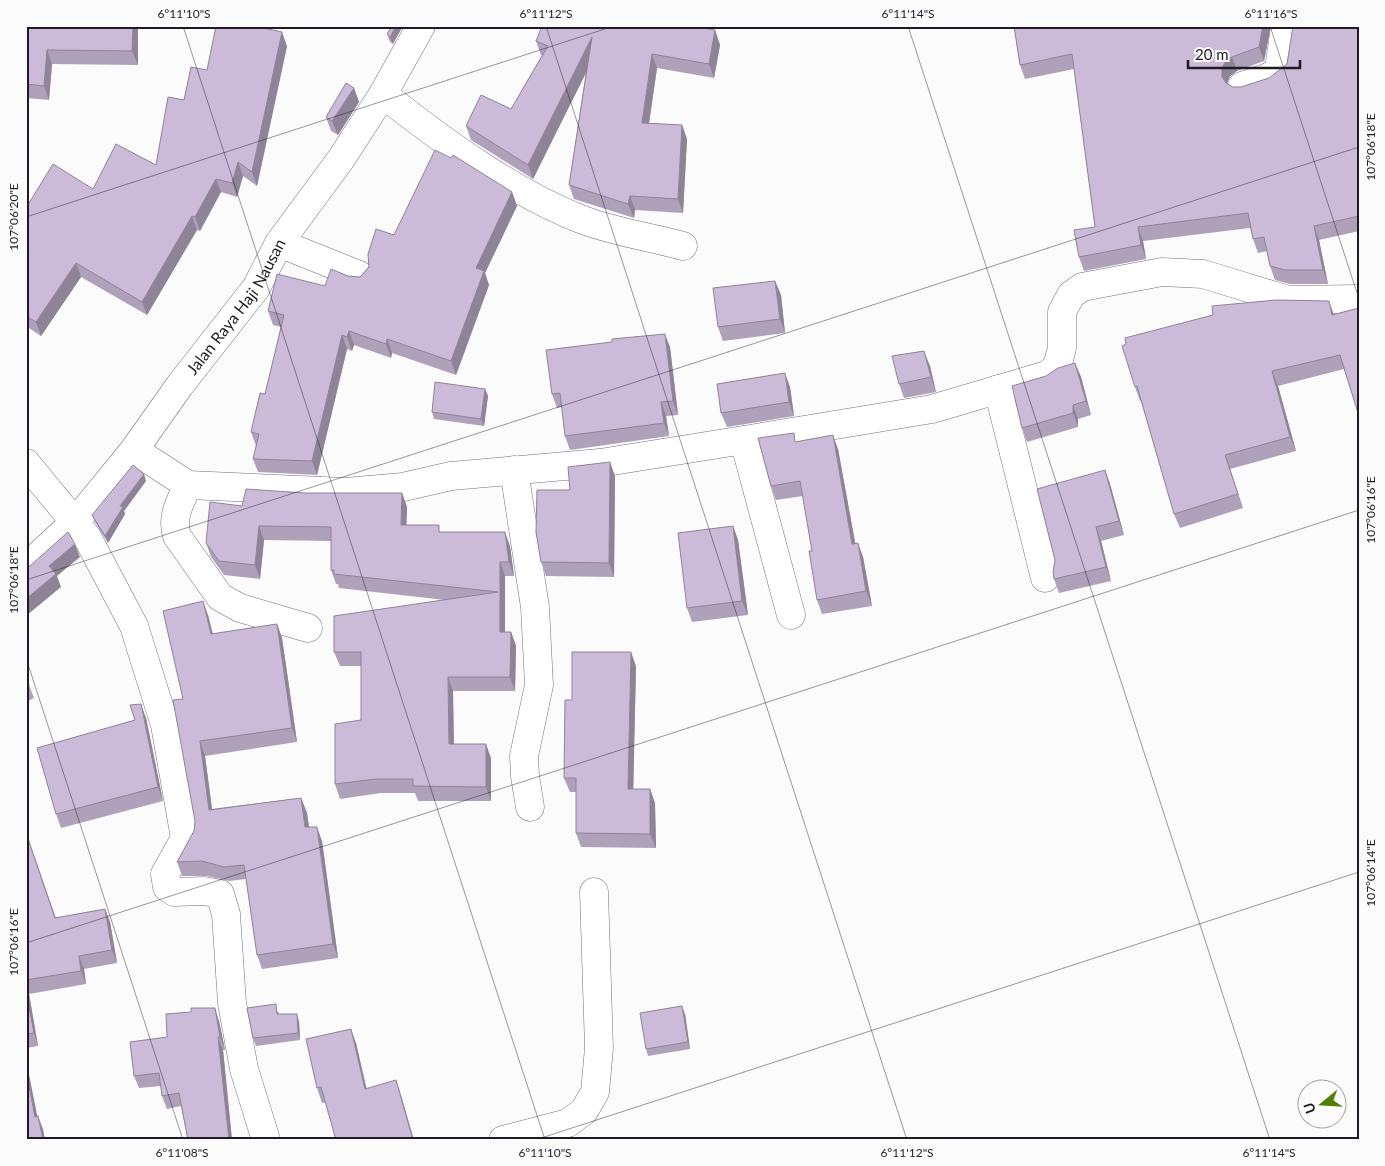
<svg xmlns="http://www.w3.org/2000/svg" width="1385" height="1166" viewBox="0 0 1385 1166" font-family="Lato,sans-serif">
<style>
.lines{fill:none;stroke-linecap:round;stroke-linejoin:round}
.street-casing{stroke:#786a84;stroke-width:29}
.secondary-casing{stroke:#786a84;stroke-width:29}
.street{stroke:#fff;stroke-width:28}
.secondary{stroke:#fff;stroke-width:28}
.wall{fill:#afa1ba}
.shaded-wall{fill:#8e8397}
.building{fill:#cbbbd8;stroke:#8e8397}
.ticks{fill:none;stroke:#201a25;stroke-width:1;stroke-opacity:0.45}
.labels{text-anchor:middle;stroke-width:5;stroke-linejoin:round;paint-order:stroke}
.street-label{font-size:16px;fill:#201a25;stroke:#fbfbfb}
.neatline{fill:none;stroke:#201a25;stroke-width:2}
.ticks-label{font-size:12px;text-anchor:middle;fill:#201a25}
</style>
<rect width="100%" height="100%" fill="#fbfbfb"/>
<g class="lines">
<!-- street casing -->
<g class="street-casing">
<g id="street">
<path d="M1242 86 1269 77 1279 70 1285 26"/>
<path d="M383 94C441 140 513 193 583 220 615 232 650 237 683 246"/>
<path d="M279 243 359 275"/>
<path d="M998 389 1045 578"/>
<path d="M744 440 791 615"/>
<path d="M134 450 188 485 346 492 403 487 451 476 600 463 744 440 932 409 1047 375 1057 367 1062 348V312L1071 295 1082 287 1162 272 1203 274 1288 300 1359 299"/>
<path d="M26 463 87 537 134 626 165 725 185 838 165 874 167 887 174 892 204 891 220 894 226 914 232 1003 244 1069 266 1140"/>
<path d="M514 470 535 607 539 685 524 756 525 776 530 807"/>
<path d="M188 485C180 503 171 516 177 536L220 597 240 608 308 628"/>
<path d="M503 1140 568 1123 584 1111 595 1092 599 1048 594 892"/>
</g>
</g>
<!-- secondary casing -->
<g class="secondary-casing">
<g id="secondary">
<path id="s1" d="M26 567 76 521 134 450 180 385 256 288 279 243 341 159 383 94 421 26"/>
</g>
</g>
<!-- street -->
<use href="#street" class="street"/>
<!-- secondary -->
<use href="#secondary" class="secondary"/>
</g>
<!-- wall -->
<g class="wall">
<path d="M26 26H138V65L52 64 49 100 26 98Z"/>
<path d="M392 26 393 44 390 42 387 34Z"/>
<path d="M1014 26H1271L1264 61 1237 71 1230 76 1227 84 1233 87H1241L1269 78 1359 26V231L1319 240 1328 284H1290L1275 280 1270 266 1267 251 1258 253 1253 239 1250 228 1143 241 1146 259 1084 271 1079 257 1095 227 1074 69 1025 79 1020 65Z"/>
<path d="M715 30 720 45 714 78 657 68 649 123 682 125 687 139 683 213 635 210 634 218 574 199 569 185 586 72 533 179 471 140 466 126 511 109 542 55H541L536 41Z"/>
<path d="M287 46 257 186 243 176 237 197 221 192 200 231 197 230 147 315 81 277 41 336 26 326V208L93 189 156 165 184 100 207 70Z"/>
<path d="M354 88 359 102 338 135 331 131 326 117Z"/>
<path d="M512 192 517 206 485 273 489 285 456 375 392 353 391 358 354 345 352 351 347 349 317 475 258 472 253 459 256 446 251 432 265 394 281 327 273 325 268 311 348 276 360 277 394 235Z"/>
<path d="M775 281 781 295 785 333 723 341 718 327Z"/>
<path d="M1359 308V416L1344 369 1278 386 1296 451 1230 469 1243 508 1180 528 1174 514 1141 401H1140L1135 387 1334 314Z"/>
<path d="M670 347 678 415 666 416 669 436 570 450 565 436 562 407 557 408 552 394Z"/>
<path d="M1075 363 1081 377 1091 415 1078 419V427L1027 442 1022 428Z"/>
<path d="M930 366 936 392 904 398 899 384Z"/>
<path d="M790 387 794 416 727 427 721 413Z"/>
<path d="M485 389 488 396 484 426 434 419 432 412Z"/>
<path d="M797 441 838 449 855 543 863 557 872 606 822 614 817 600 812 551 803 496 776 500 771 486Z"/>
<path d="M1105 470 1110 484 1124 535 1101 541 1111 581 1059 593 1054 579Z"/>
<path d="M615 476 614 577 546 576 541 562 570 490Z"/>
<path d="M146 481 124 511 125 514 108 543 95 522 92 515Z"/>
<path d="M305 493H402L407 507 406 525 510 546 514 576H505V632H511L516 646 515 691H453L454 744 491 758V801H418L415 793H381L340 799 335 784 361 720V666H340L334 652 445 600 339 588 338 584H336L331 570V541L264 540 260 579 224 575 211 557 206 543 242 506Z"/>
<path d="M733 526 738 540 748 615 692 622 687 608Z"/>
<path d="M208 615 213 634 277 624 282 638 297 742 205 756 212 809 301 798 307 813 309 827 322 841 338 958 262 969 257 955 246 879 229 881 207 876H182L177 862 194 831 195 821 183 699Z"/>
<path d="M636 666 633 789H650L655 803 656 848 581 847 576 833V792H570L564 778 572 700Z"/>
<path d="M26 677 34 698 26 702Z"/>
<path d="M146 718 163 801 61 828 56 814Z"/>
<path d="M26 832 56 918 105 909 110 922 117 963 84 969 86 984 29 994 38 1046 26 1048Z"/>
<path d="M278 1011 279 1014 299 1021 300 1040 256 1046 253 1038Z"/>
<path d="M685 1014 690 1049 648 1056 646 1049Z"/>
<path d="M219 1021 225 1050H223L232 1140H188L181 1106 167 1109 162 1096 161 1086 139 1088 134 1076Z"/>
<path d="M356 1043 366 1089 401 1095 322 1103 317 1088Z"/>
</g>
<!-- shaded-wall -->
<g class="shaded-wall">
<path d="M133 26H138V65L132 51Z"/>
<path d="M396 26H403L393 44 390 37Z"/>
<path d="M1263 26H1271L1264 61 1259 47Z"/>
<path d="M715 30 720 45 714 78 709 64Z"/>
<path d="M282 32 287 46 257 186 252 172Z"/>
<path d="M592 37 597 51 533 179 528 165Z"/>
<path d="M47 50 52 64 49 100 44 86Z"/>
<path d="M652 54 657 68 647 137 642 123Z"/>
<path d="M1232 57 1237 71 1230 76 1227 83 1222 77V69L1225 62Z"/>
<path d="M354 88 359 102 338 135 332 121Z"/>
<path d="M682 125 687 139 683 213 678 199Z"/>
<path d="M238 162 243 176 237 197 232 183Z"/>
<path d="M216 179 221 192 200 231 195 217Z"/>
<path d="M512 192 517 206 485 273 489 285 456 375 451 361 476 268Z"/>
<path d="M630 196 635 210 634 218 628 204Z"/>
<path d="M192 216 197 230 147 315 142 302Z"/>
<path d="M1314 226 1319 240 1328 284 1323 270Z"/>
<path d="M1138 227 1143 241 1146 259 1141 245Z"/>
<path d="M76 263 81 277 41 336 36 322Z"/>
<path d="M775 281 781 295 785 333 780 319Z"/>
<path d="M1329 301 1334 315H1332Z"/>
<path d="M349 331 354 345 352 351 347 337Z"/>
<path d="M665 334 670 347 678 415 673 401Z"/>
<path d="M342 335 347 349 317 475 312 461Z"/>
<path d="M387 339 392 353 391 358 386 344Z"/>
<path d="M924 351 930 366 936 392 931 377Z"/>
<path d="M1075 363 1081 377 1091 415 1086 401Z"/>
<path d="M1272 371 1278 386 1296 451 1290 437Z"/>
<path d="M785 373 790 387 794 416 789 402Z"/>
<path d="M485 389 488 396 484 426 481 419Z"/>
<path d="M661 402 666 416 669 436 664 423Z"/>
<path d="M1073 405 1078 419V427L1073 413Z"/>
<path d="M833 435 838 449 858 558 852 544Z"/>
<path d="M1225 455 1230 469 1243 508 1238 494Z"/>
<path d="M610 462 615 476 614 577 609 563Z"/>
<path d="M1105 470 1110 484 1124 535 1119 521Z"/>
<path d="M144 474 146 481 124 511 125 514 108 543 105 536 120 506Z"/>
<path d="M402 493 407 507 406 539 401 525Z"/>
<path d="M259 526 264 540 260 579 255 565Z"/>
<path d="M733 526 738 540 748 615 742 601Z"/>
<path d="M1096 527 1101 541 1111 581 1106 567Z"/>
<path d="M505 532 510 546 514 576 509 562Z"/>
<path d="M858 543 863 557 872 606 866 591Z"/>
<path d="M75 544 80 557 57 576 61 587 26 616V599L49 566Z"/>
<path d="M500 562 505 576V646L500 632Z"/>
<path d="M203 601 208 615 216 648 211 634Z"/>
<path d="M277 624 282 638 297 742 292 728Z"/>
<path d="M511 632 516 646 515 691 510 677Z"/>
<path d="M631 652 636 666 633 803 628 789Z"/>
<path d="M448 677 453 691 454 758 449 744Z"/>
<path d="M141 704 146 718 163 801 158 787Z"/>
<path d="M200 741 205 756 214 824 209 810Z"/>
<path d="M486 744 491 758V801L486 787Z"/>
<path d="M650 789 655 803 656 848 650 834Z"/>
<path d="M301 798 307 813 311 842 305 827Z"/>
<path d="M317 827 322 841 338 958 333 944Z"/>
<path d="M105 909 110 922 117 963 112 950Z"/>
<path d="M79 956 84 969 86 984 81 971Z"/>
<path d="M26 986 29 994 38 1046 34 1033 26 992Z"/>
<path d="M682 1006 685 1014 690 1049 688 1042Z"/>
<path d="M215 1008 219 1021 225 1050 220 1037Z"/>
<path d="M297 1014 299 1021 300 1040 298 1033Z"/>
<path d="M351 1029 356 1043 370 1103 365 1089Z"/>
<path d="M218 1037 223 1050 232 1140H229Z"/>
<path d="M26 1059 40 1130 35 1117 26 1071Z"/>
<path d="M396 1080 401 1095 414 1140H413Z"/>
<path d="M38 1116 43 1129 45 1140H43Z"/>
</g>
<!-- building -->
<g class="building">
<path d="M26 26H133L132 51 47 50 44 86 26 84Z"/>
<path d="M216 26H254L282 32 252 172 238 162 232 183 216 179 195 217 192 216 142 302 76 263 36 322 26 316V208L53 164 93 189 116 144 156 165 168 97 184 100 191 67 207 70Z"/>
<path d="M392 26H396L390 37 387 34Z"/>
<path d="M542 26H691L715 30 709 64 652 54 642 123 682 125 678 199 630 196 628 204 569 185 592 37 528 165 466 126 481 95 511 109 548 46 536 41Z"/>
<path d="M1014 26H1263L1259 47 1232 57 1225 62 1222 69V77L1226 83 1233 87H1241L1269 78 1287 64 1293 26H1359V216L1314 226 1323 270H1285L1270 266 1264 237 1253 239 1248 213 1138 227 1141 245 1079 257 1074 230 1095 227 1072 54 1020 65Z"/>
<path d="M346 83 354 88 332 121 326 117Z"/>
<path d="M435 150 451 158 453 155 512 192 476 268 484 271 451 361 387 339 386 344 349 331 347 337 342 335 312 461 253 459 259 434 251 432 260 393 265 394 284 315 268 311 277 274 325 286 331 269 348 276 360 277 369 267 368 254 376 229 394 235Z"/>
<path d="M775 281 780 319 718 327 713 288Z"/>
<path d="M1276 300 1329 301 1332 315 1359 308V413H1358L1340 355 1272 371 1290 437 1225 455 1238 494 1174 514 1137 386 1135 387 1122 346 1126 344 1125 338 1213 315 1212 306Z"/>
<path d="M665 334 673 401 661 402 664 423 565 436 560 393 552 394 546 350 612 342V339Z"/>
<path d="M924 351 931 377 899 384 892 356Z"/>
<path d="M1075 363 1086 401 1073 405V413L1022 428 1012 386 1046 376 1058 368Z"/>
<path d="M785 373 789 402 721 413 717 384Z"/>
<path d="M435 382 485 389 481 419 432 412Z"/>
<path d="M794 433 795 442 833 435 852 544 858 543 866 591 817 600 809 551H812L800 481 771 486 758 438Z"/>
<path d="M610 462 609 563 541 562 536 532 537 490H570L568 467Z"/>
<path d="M133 465 144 474 120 506 123 507 105 536 92 515Z"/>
<path d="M1105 470 1119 521 1096 527 1106 567 1054 579 1053 572 1055 560 1037 489Z"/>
<path d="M246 489 305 493H402L401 525H439V532H505L509 562H500V632H511L510 677H448L449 744H486V787L413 786V779H376L335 784V724L361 720V652H334V616L498 592 334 574V570H331V527L259 526 255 565 219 561 206 543 210 502 242 506Z"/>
<path d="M733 526 742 601 687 608 678 533Z"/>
<path d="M68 532 75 544 49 566 56 574 26 599V568L31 565Z"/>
<path d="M203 601 211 634 277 624 292 728 200 741 209 810 301 798 305 827H317L333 944 257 955 244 865 224 867 202 861 177 862 194 831 195 821 173 700 183 699 163 611Z"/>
<path d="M572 652H631L628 789H650V834L576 833V778H564L565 700H572Z"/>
<path d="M26 677 29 685 26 686Z"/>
<path d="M141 704 158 787 56 814 37 748 135 720 130 705Z"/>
<path d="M26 833 55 918 105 909 112 950 79 956 81 971 26 980Z"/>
<path d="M26 992 34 1033 26 1034Z"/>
<path d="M276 1004 277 1014H297L298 1033 253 1038 247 1008Z"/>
<path d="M682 1006 688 1042 646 1049 640 1013Z"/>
<path d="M191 1008H215L220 1037H218L229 1140H188L179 1093 162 1096 159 1073 134 1076 130 1042 167 1037 166 1014 191 1012Z"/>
<path d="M351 1029 365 1089 396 1080 413 1140H336L321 1087 317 1088 306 1039Z"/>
<path d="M26 1071 35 1117 38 1116 43 1140H26Z"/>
</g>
<!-- ticks -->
<path class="ticks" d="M183 26 545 1140M546 26 907 1140M908 26 1270 1140M1270 26 1359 299M26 217 614 26M26 580 1359 147M26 658 183 1140M26 943 1359 510M535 1140 1359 872"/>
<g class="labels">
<!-- street labels -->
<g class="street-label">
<text dy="6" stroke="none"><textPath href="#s1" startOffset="336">Jalan Raya Haji Nausan</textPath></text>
</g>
</g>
<!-- border -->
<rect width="1385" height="1166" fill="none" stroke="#fbfbfb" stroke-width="55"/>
<!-- north arrow -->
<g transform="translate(1322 1104) rotate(252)"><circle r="24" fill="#fbfbfb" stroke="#a3a1a5"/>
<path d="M0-4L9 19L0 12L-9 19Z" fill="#517e05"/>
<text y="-8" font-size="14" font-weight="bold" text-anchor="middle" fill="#201a25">U</text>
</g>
<!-- scale -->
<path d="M1188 60v8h112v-8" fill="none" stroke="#201a25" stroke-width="2.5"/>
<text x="1195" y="60" font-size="15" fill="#201a25" stroke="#fbfbfb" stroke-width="4" paint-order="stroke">20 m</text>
<rect x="28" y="28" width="1330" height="1110" class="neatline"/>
<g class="ticks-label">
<text x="184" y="18">6°11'10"S</text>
<text x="546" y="18">6°11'12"S</text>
<text x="908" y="18">6°11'14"S</text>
<text x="1271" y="18">6°11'16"S</text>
<text transform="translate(1371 147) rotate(-90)" y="4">107°06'18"E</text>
<text transform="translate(14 217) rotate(-90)" y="4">107°06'20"E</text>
<text transform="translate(1371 510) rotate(-90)" y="4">107°06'16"E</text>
<text transform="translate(14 580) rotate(-90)" y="4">107°06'18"E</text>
<text transform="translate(1371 873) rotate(-90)" y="4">107°06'14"E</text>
<text transform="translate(14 942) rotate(-90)" y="4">107°06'16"E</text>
<text x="182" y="1157">6°11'08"S</text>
<text x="545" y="1157">6°11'10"S</text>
<text x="907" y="1157">6°11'12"S</text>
<text x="1269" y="1157">6°11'14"S</text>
</g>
</svg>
